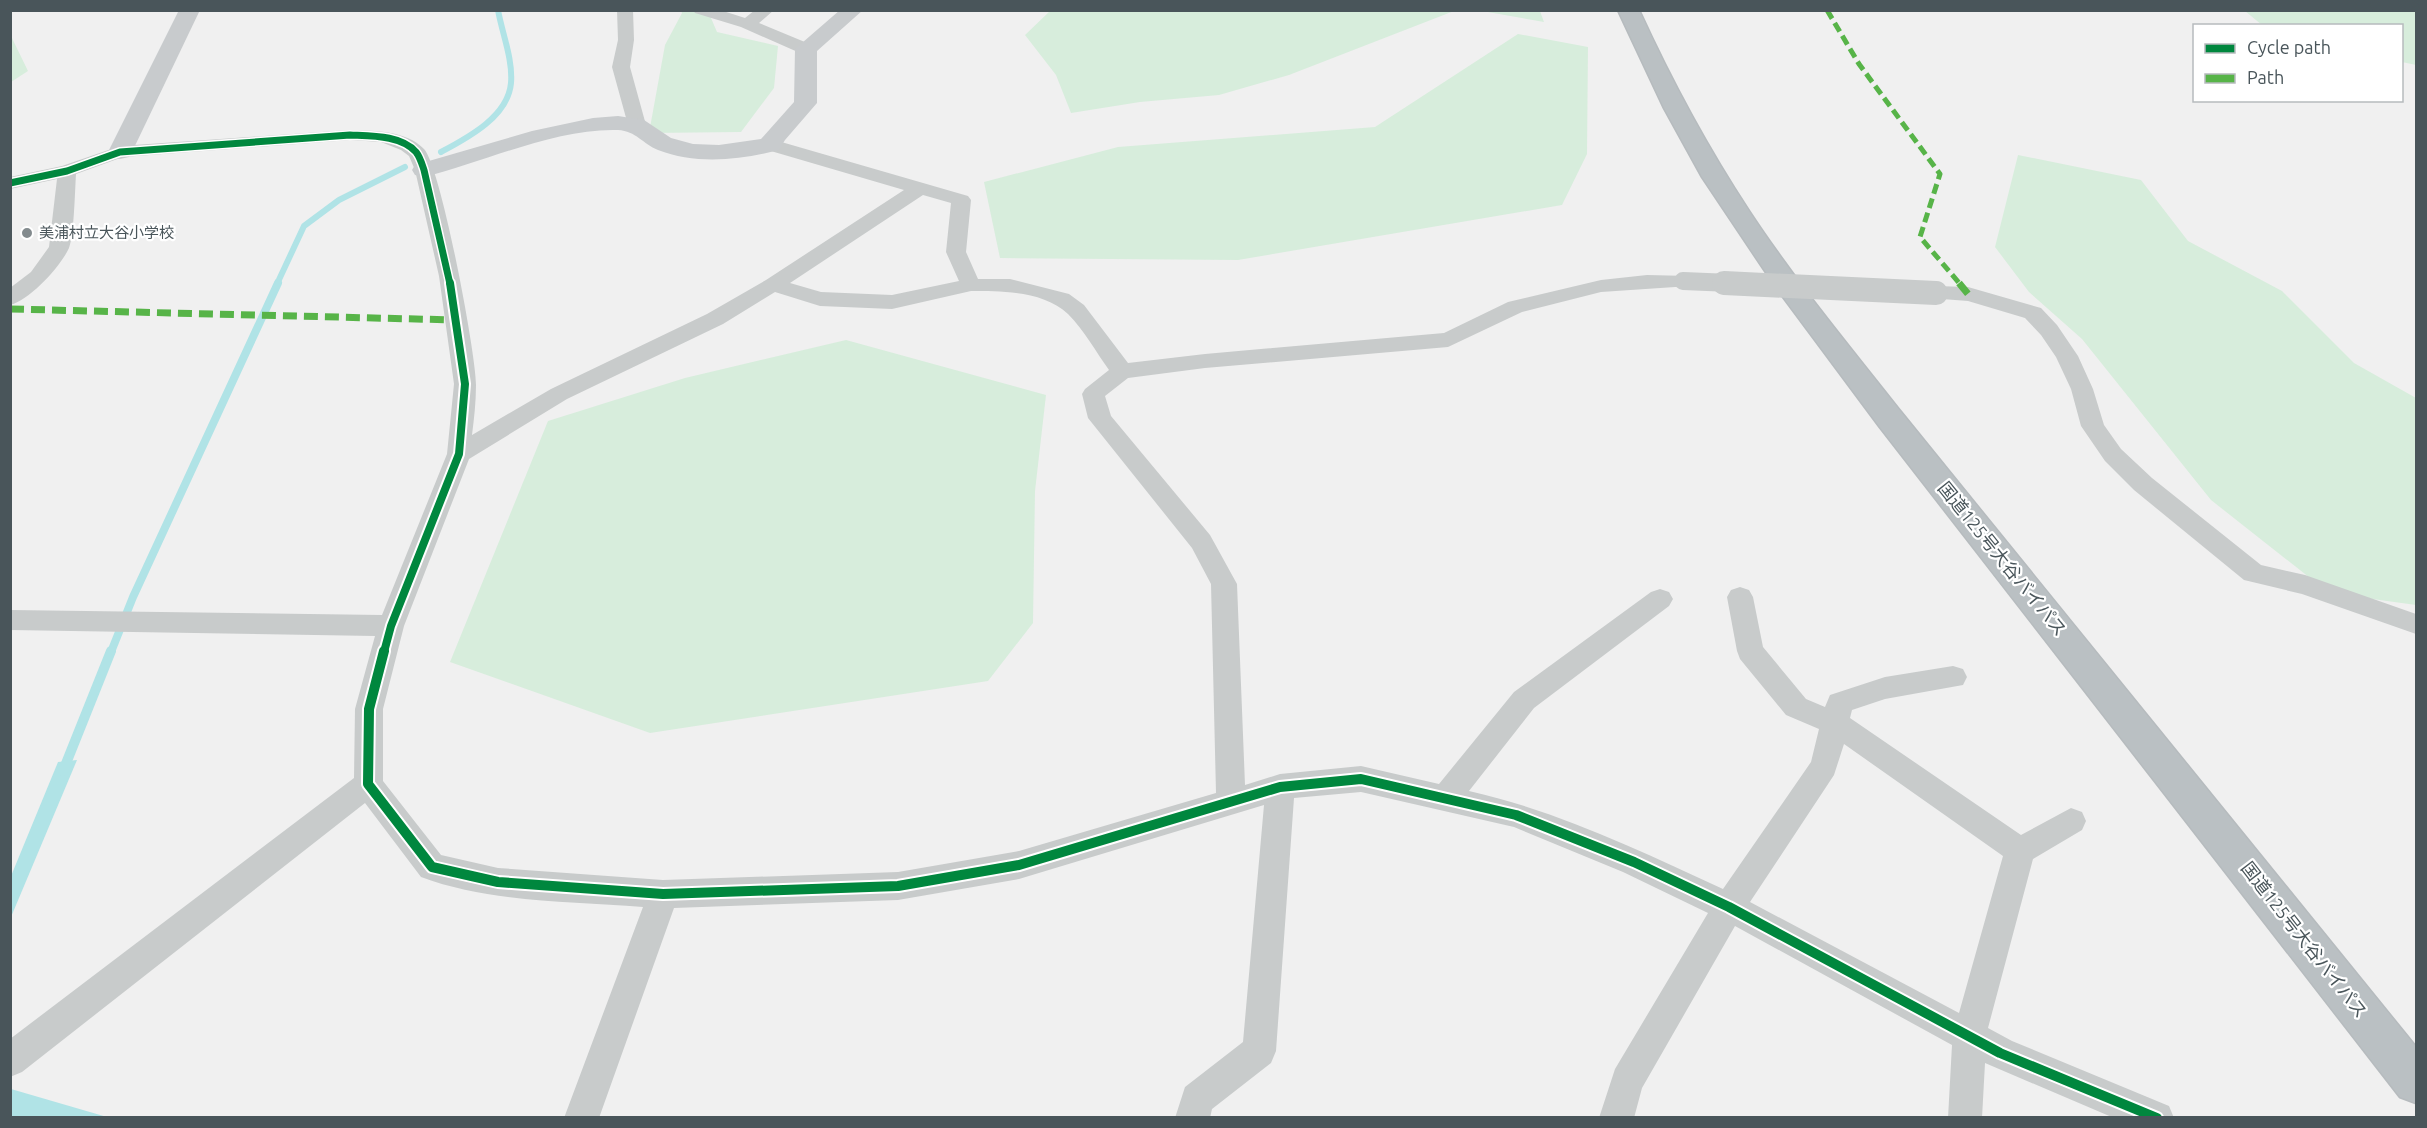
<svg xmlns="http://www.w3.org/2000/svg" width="2427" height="1128" viewBox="0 0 2427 1128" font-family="Ubuntu,'Noto Sans JP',sans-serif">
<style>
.green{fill:#d7eddc}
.water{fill:#b0e3e6}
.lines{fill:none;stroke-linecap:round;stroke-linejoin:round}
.stream-far2{stroke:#b0e3e6;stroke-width:6}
.stream-far1{stroke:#b0e3e6;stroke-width:8}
.stream{stroke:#b0e3e6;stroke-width:10}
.highway-casing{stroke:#b6bbbe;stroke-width:3}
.street{fill:#c8cbcb;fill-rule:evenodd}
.secondary{fill:#c8cbcd;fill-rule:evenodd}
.highway{fill:#bac0c3;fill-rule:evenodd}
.street-bridge-far1{stroke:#c8cbcb;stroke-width:18}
.street-bridge{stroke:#c8cbcb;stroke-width:24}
.quiet-far1{stroke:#57b448;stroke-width:5;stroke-dasharray:10 5;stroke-linecap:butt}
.quiet{stroke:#57b448;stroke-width:7;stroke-dasharray:14 7;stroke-linecap:butt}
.cycleway-far2-casing{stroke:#fff;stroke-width:10}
.cycleway-far1-casing{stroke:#fff;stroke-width:12}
.cycleway-casing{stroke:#fff;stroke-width:14}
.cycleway-far2{stroke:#00873e;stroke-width:7}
.cycleway-far1{stroke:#00873e;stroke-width:8}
.cycleway{stroke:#00873e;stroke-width:10}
.poi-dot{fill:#838b8e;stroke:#fff;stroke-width:2}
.labels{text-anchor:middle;stroke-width:4.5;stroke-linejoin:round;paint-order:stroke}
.far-poi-label{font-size:15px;fill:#49555a;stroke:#fff;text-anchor:start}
.street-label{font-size:18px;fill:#49555a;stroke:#fff}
</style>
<rect width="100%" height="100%" fill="#f0f0f0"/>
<!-- green -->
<g class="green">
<path d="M681 11H708L717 32 778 46 774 88 741 132 649 133 665 45 682 13Z"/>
<path d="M1050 11V10L1454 11 1289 75 1219 95 1140 102 1071 113 1056 75 1025 35Z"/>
<path d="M1482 11H1540L1544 22Z"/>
<path d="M2245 11H2416V65L2402 62V26L2262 25Z"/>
<path d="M1518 34 1588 47 1587 154 1562 205 1238 260 1000 258 984 182 1118 147 1375 127Z"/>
<path d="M11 36 28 71 11 82H10Z"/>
<path d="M2018 155 2141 180 2188 241 2282 291 2354 363 2416 398V605L2329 593 2211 500 2082 339 2029 292 1995 247Z"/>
<path d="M846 340 1046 395 1035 491 1033 623 988 681 650 733 450 662 548 421 685 378Z"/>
</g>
<!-- water -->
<g class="water">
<path d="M77 760 11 917V876L58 762Z"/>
<path d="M11 1089 107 1117H16L11 1116Z"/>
</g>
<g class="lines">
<!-- stream-far2 -->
<g class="stream-far2">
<path d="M441 152C467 138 508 117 511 83 513 59 502 33 498 10"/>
<path d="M277 284 304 226 339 200 405 167"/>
</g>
<!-- stream-far1 -->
<path class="stream-far1" d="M111 652 133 597 278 283"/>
<!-- stream -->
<path class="stream" d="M63 771 111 651"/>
<!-- highway casing -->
<g class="highway-casing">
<path id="highway" d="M1618 10H1639C1671 80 1707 147 1749 211 1795 281 1849 346 1901 412L2416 1047V1103L2400 1097 1879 426 1777 289 1702 177 1664 108Z"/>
</g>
<!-- street -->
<g class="street">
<path d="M617 10H633L634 40 630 67 646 125 643 129H631L628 125 612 67 618 40Z"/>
<path d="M693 10H720L745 18 755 10H774L759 23 812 45 814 49 806 54 800 53 741 27 695 13Z"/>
<path d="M350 130C374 131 406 130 424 149 441 167 476 354 476 385 476 402 474 419 472 435L551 389 707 314 766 280 904 190 764 149 762 145 764 141 771 139 968 196 971 200 966 252 978 279H1010L1069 294 1084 305 1128 363 1205 354 1444 333 1508 302 1601 280 1647 275 1690 276 1693 281 1690 286 1601 292 1522 312 1448 347 1205 368 1128 378 1105 396 1111 416 1210 535 1237 584 1245 785 1280 774 1361 766 1439 784 1514 692 1651 592 1660 589 1669 592 1673 599 1669 606 1534 708 1469 791C1558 811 1641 851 1723 889L1811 762 1819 729 1786 715 1740 659 1737 651 1727 597 1731 590 1740 587 1749 590 1753 597 1763 647 1806 699 1825 707 1830 695 1885 677 1953 666 1963 669 1967 677 1963 685 1885 699 1852 710 1850 718 2021 835 2071 808 2082 812 2086 821 2082 830 2033 859 1988 1028 2012 1041 2169 1106 2174 1118H2114L1985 1063 1982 1118H1948L1952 1045 1735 926 1642 1088 1634 1118H1599L1615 1069 1708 913 1623 872 1514 827 1361 792 1294 798 1276 1051 1271 1063 1212 1109 1210 1118H1175L1185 1087 1243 1042 1264 805 1019 879 898 900 674 908 599 1118H564L643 907C569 901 491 903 421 877L365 803 22 1072 10 1077V1039L354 778 355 709 375 636 10 630V610L382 615 447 454 454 384 439 276 415 170 409 156 401 150 381 142 350 140 123 157 76 174C75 190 74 236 69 248 61 266 30 300 10 305V288L31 272 49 247 57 179 10 189V177L62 166 120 146ZM923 195 951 203 946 252 959 281 892 295 821 292 790 283ZM971 291C1002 291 1044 291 1068 314 1084 330 1096 352 1109 370L1085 389 1082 394 1088 418 1192 548 1211 584 1216 793 1019 851 898 872 663 880 498 868 441 855 383 781V709L404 626 469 459 567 399 723 324 775 292 820 306 892 309ZM1844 744 2003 856 1959 1013 1750 902 1834 775Z"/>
<path d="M1936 286 1968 287 2041 308 2057 325 2078 356 2093 389 2104 425 2121 449 2152 478 2261 565 2305 575 2416 614V634L2302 594 2244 580 2134 490 2105 461 2081 426 2071 389 2056 357 2041 335 2025 318 1968 301 1929 298 1926 293 1929 288Z"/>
</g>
<!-- secondary -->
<g class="secondary">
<path d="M179 10H200L132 152 129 157 120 159 111 157 108 152Z"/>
<path d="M840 10H863L817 51V103L785 140 779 150C741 160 696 165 658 150 643 144 636 131 618 130 555 128 485 162 424 177L415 175 412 170 415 165 532 131 593 118 618 116 644 120 671 138 693 144 719 145 761 139 794 102 795 49Z"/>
</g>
<!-- highway -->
<use href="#highway" class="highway"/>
<!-- street-bridge-far1 -->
<path class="street-bridge-far1" d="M1683 281 1755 284"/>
<!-- street-bridge -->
<path class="street-bridge" d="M1724 283 1936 293"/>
<!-- quiet-far1 -->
<path class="quiet-far1" d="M1827 10 1859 64 1940 174 1920 237 1960 284"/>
<!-- quiet -->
<g class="quiet">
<path d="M1959 283 1968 294"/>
<path d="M10 309 456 320"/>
</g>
<!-- cycleway-far2 casing -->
<g class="cycleway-far2-casing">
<path id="cycleway-far2" d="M10 183 67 171 120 152 350 135C371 136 401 135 416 152 420 157 422 164 424 170L450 284"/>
</g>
<!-- cycleway-far1 casing -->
<g class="cycleway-far1-casing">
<path id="cycleway-far1" d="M384 652 391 626 459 454 465 384 450 283"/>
</g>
<!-- cycleway casing -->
<g class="cycleway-casing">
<path id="cycleway" d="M384 651 369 709 368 784 432 867 498 882 663 894 898 886 1019 865 1280 787 1361 779 1516 815 1634 862 1729 907 2000 1053 2157 1118"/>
</g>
<!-- cycleway-far2 -->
<use href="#cycleway-far2" class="cycleway-far2"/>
<!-- cycleway-far1 -->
<use href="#cycleway-far1" class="cycleway-far1"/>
<!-- cycleway -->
<use href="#cycleway" class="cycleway"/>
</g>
<!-- markers -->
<circle class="poi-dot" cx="27" cy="233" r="6"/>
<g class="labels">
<!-- far-poi labels -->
<g class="far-poi-label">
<text x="39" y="238">美浦村立大谷小学校</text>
</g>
<!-- street labels -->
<g class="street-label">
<text transform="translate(2002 559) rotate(51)" y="6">国道125号大谷バイパス</text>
<text transform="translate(2304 940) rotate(52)" y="6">国道125号大谷バイパス</text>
</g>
</g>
<!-- border -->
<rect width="2427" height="1128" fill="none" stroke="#49555a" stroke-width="24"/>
<!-- legend -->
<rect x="2193" y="24" width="210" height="78" fill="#ffffff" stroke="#b6bbbd" stroke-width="1.5"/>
<rect x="2205" y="44" width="30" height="9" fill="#00873e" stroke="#b6bbbd" stroke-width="1.5"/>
<text x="2247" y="54" font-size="18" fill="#49555a">Cycle path</text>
<rect x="2205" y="74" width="30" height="9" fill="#57b448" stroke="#b6bbbd" stroke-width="1.5"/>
<text x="2247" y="84" font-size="18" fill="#49555a">Path</text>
</svg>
